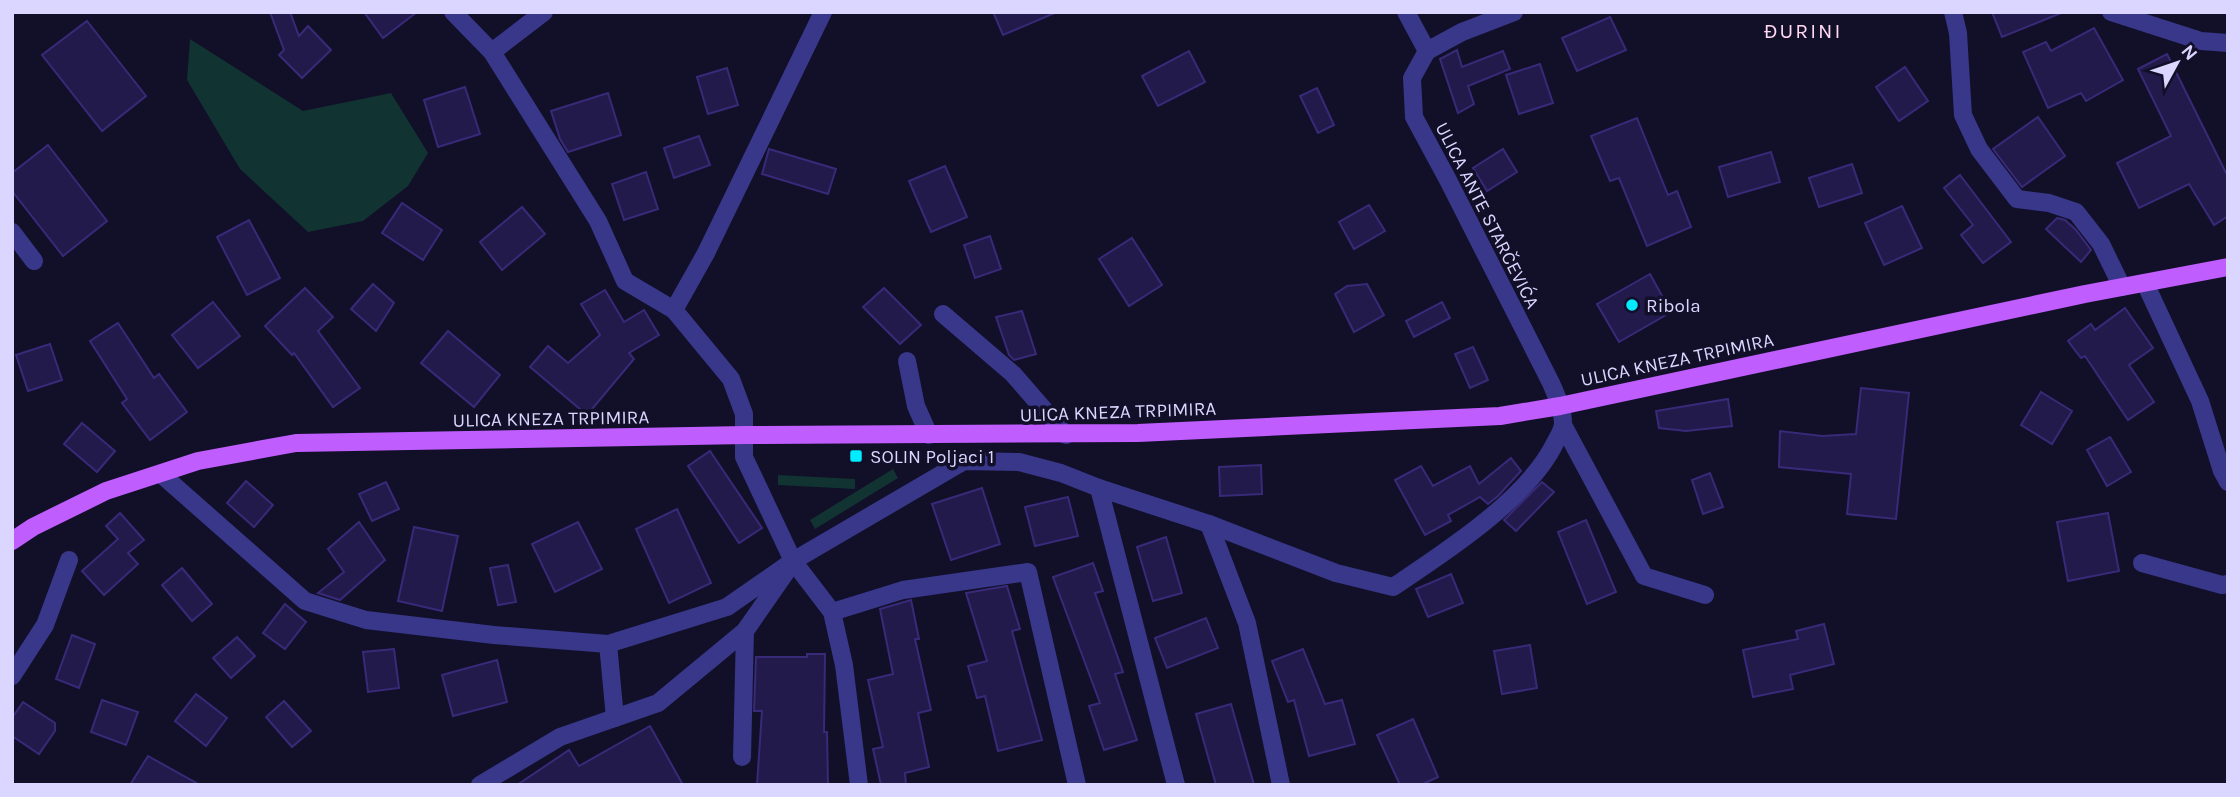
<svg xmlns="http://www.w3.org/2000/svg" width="2240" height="797" viewBox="0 0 2240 797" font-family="Karla,sans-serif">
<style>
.green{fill:#113331}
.building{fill:#221a4b;stroke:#382a78;stroke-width:2}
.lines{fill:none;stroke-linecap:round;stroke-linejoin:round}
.minor{stroke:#38378a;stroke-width:18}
.major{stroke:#bf5dff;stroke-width:18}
.poi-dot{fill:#02ebff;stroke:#120f29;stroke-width:2.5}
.labels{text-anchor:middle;stroke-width:7;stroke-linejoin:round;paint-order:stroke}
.street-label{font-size:19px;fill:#dad6ff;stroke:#120f29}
.poi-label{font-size:19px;fill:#dad6ff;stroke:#120f29;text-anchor:start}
.neighbourhood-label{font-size:21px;letter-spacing:2px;fill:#ffd8f2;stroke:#120f29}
</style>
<rect width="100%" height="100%" fill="#120f29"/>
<!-- green -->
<g class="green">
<path d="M190 39 303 111 391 93 428 153 408 186 363 221 308 232 240 169 187 80Z"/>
<path d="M893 469 898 478 815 529 810 520Z"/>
<path d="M778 475 855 479V489L778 485Z"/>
</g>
<!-- building -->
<g class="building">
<path d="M270 12H290L299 36 308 26 331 50 302 78 279 55 284 50Z"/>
<path d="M364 12H417L383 38Z"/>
<path d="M993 12H1057L1003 35Z"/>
<path d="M1992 12H2061V13L2002 37Z"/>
<path d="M1610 17 1626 50 1577 71 1562 38Z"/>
<path d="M87 21 146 96 102 131 42 55Z"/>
<path d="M2094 28 2123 80 2086 101 2081 93 2048 108 2023 52 2046 42 2051 51Z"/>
<path d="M1457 50 1462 67 1503 51 1510 69 1468 86 1474 104 1458 113 1440 59Z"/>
<path d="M1189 51 1205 82 1158 106 1142 76Z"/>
<path d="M2167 54 2228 177V216L2214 225 2189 184 2139 208 2117 163 2171 136 2138 69Z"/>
<path d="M1540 64 1553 103 1519 114 1506 75Z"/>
<path d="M1905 67 1928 101 1899 121 1876 87Z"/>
<path d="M727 68 738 105 708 114 697 77Z"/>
<path d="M465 87 480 134 438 147 424 100Z"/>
<path d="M1317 88 1334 125 1318 133 1300 96Z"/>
<path d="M608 93 621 135 568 152 560 139 551 111Z"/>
<path d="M2038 117 2065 156 2022 187 1993 149Z"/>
<path d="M1637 118 1668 195 1677 191 1691 227 1647 246 1619 178 1610 181 1591 136Z"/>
<path d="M699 136 710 165 674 178 664 148Z"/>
<path d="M48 145 107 221 63 256 12 191V173Z"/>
<path d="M769 149 836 169 828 194 762 174Z"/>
<path d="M1503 149 1517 172 1487 191 1473 168Z"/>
<path d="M1771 152 1780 182 1728 197 1719 167Z"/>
<path d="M1852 164 1862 193 1819 207 1809 178Z"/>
<path d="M945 166 967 217 931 232 909 181Z"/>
<path d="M646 172 658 209 624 220 612 184Z"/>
<path d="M1960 175 2011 242 1983 263 1961 235 1973 225 1944 188Z"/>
<path d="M402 203 442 230 423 260 382 233Z"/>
<path d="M1369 205 1385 231 1354 249 1339 222Z"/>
<path d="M1902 206 1922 248 1884 265 1865 223Z"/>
<path d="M522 207 545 234 502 270 480 242Z"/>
<path d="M2057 218 2065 220 2076 230 2091 250 2081 262 2046 229Z"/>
<path d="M249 220 280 278 247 295 217 237Z"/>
<path d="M990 236 1001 269 975 278 964 245Z"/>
<path d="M1132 238 1162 285 1129 306 1099 259Z"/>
<path d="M1650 274 1671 312 1619 342 1597 304Z"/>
<path d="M373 284 394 303 376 331 351 309Z"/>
<path d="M1367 284 1384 315 1354 332 1335 294 1347 286Z"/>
<path d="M305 288 333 317 318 331 360 388 333 407 294 353 292 355 265 326Z"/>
<path d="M884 288 921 325 900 344 863 307Z"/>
<path d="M605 290 624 322 644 310 659 335 629 353 634 359 587 415 530 367 548 346 568 363 600 335 581 304Z"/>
<path d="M213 302 240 336 198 368 172 335Z"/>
<path d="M1442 302 1450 318 1414 337 1406 321Z"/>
<path d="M2125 308 2153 348 2129 365 2154 402 2128 420 2085 356 2081 358 2068 341 2091 324 2095 330Z"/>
<path d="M1022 311 1036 354 1014 360 1009 355 996 317Z"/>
<path d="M118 323 154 378 159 374 187 412 150 440 122 403 127 399 90 341Z"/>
<path d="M448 331 500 375 474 407 421 363Z"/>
<path d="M50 344 62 380 28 391 16 355Z"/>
<path d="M1473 347 1488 380 1470 388 1455 354Z"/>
<path d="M1861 388 1909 393 1896 519 1847 514 1851 474 1779 467 1780 431 1822 436 1856 434Z"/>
<path d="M2041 392 2072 411 2052 444 2021 425Z"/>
<path d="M1728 399 1732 426 1686 431 1659 428 1656 411Z"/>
<path d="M82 423 115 451 97 472 64 444Z"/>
<path d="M2110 437 2131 472 2107 486 2087 450Z"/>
<path d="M710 451 762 528 739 543 688 466Z"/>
<path d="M1511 458 1521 471 1498 496 1488 504 1480 497 1448 515 1451 521 1425 535 1395 480 1421 466 1433 486 1470 466 1479 484Z"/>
<path d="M1261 465 1262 494 1220 496 1219 467Z"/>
<path d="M1710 473 1723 507 1703 514 1692 480Z"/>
<path d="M246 481 273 505 254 527 227 503Z"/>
<path d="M386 482 399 509 372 521 359 494Z"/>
<path d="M1542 482 1554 492 1516 531 1504 520Z"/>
<path d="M982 488 1000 544 951 560 932 504Z"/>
<path d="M1068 497 1078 536 1035 546 1025 507Z"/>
<path d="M677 509 711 583 669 603 636 529Z"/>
<path d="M120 513 144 540 128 553 138 564 104 595 82 571 118 539 106 526Z"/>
<path d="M2108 513 2119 571 2068 581 2057 522Z"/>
<path d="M1586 520 1616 592 1587 604 1558 532Z"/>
<path d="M359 522 385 560 340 600 318 593 344 572 328 549Z"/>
<path d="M578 522 602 569 555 592 532 544Z"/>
<path d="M414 527 458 536 442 611 398 601Z"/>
<path d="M1166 537 1182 593 1153 601 1137 547Z"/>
<path d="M1093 563 1103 591 1095 593 1123 672 1115 674 1137 740 1104 750 1089 706 1100 703 1053 577Z"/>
<path d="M508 565 516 602 498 605 490 568Z"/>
<path d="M182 568 212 604 192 621 162 585Z"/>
<path d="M1451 574 1463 603 1428 617 1416 589Z"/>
<path d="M1007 586 1020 629 1012 631 1042 740 998 751 985 696 977 698 968 666 987 661 966 593Z"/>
<path d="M911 600 919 639H915L931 710 918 713 929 767 905 773 906 785H881L873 749 883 747 868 680 893 674 880 609Z"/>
<path d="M285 604 306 622 285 649 263 633Z"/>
<path d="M1206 618 1218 648 1167 668 1155 638Z"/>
<path d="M1824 624 1834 664 1790 675 1793 689 1753 697 1743 650 1798 639 1796 631Z"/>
<path d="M72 635 95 644 79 688 56 679Z"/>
<path d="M237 637 255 656 231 678 213 658Z"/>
<path d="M1530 645 1537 688 1502 694 1494 651Z"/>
<path d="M394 649 399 688 368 692 363 652Z"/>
<path d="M1303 649 1325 704 1342 700 1355 744 1309 756 1294 700 1288 702 1272 661Z"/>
<path d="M807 654H825L824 732H827L828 785H757L762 711H754L756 657H807Z"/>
<path d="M497 660 507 702 453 716 442 675Z"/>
<path d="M196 694 227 718 206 746 175 721Z"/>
<path d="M102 700 138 712 126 745 91 732Z"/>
<path d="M284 701 311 731 292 747 266 717Z"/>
<path d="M23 702 55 723V731L39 754 12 736V718Z"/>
<path d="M1231 704 1254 785H1216L1196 714Z"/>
<path d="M1413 719 1438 777 1421 785H1400L1377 735Z"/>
<path d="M650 726 683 785H517L569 750 579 766Z"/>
<path d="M148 756 200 785H130Z"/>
</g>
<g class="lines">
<!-- minor -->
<g class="minor">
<path d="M453 12 492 52 598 221 625 281 674 310"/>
<path d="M823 12 706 253 674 310 731 379 744 414V457L793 561 832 612 844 665 859 785"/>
<path d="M1406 12 1427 51"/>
<path d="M1953 12 1958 33 1963 115 1979 149 2017 199 2049 203 2076 212 2101 244 2122 287"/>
<path d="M2111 12 2201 41 2228 43"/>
<path d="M492 52 544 12"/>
<path d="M12 232 34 261"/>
<path d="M2145 283 2200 401 2222 471 2228 482"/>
<path d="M943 314 1013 374 1066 435"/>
<path d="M907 361 916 406 929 435"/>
<path d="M1563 425 1644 576 1705 595"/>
<path d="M161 474 305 601 366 620 494 635 608 644 727 607 793 561 964 461 1019 462 1061 473 1099 488 1209 524 1336 573 1393 587C1444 553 1528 499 1555 443 1558 437 1563 430 1563 423 1563 409 1556 395 1551 383L1448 180 1414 117 1412 78 1427 51 1462 32 1514 12"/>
<path d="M1099 488 1176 785"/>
<path d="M1209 524 1247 623 1281 785"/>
<path d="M2142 563 2222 585 2228 584"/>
<path d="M832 612 903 590 1028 572 1077 785"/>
<path d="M608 644 615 718"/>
<path d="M12 676 45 625 69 560"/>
<path d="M742 757 745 631"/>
<path d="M480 785 560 737 658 703 745 631 786 572"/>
</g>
<!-- major -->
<path class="major" d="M12 541 33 527 106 491 198 461 296 443 746 435 1138 433 1500 416 1560 406 2085 294 2228 267"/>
</g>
<!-- markers -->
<g class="poi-dot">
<circle cx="1632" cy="305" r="7"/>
<rect x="849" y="449" width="14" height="14" rx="3.5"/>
</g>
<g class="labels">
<!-- street labels -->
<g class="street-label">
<text transform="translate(1488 215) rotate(63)" y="7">ULICA ANTE STARČEVIĆA</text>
<text transform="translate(1677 359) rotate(-12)" y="7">ULICA KNEZA TRPIMIRA</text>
<text transform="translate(1118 411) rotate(-2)" y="7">ULICA KNEZA TRPIMIRA</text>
<text transform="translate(551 418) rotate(-1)" y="7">ULICA KNEZA TRPIMIRA</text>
</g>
<!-- poi labels -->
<g class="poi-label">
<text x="1646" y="312">Ribola</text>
<text x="870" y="463">SOLIN Poljaci 1</text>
</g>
<!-- neighbourhood labels -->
<g class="neighbourhood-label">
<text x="1803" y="38">ĐURINI</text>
</g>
</g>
<!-- border -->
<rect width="2240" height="797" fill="none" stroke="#dad6ff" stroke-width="28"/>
<!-- north arrow -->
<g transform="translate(2177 63) rotate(50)" stroke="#120f29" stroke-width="5" paint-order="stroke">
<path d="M0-5L12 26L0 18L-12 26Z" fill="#dad6ff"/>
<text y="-10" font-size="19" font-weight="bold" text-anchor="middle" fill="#dad6ff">N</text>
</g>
</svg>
